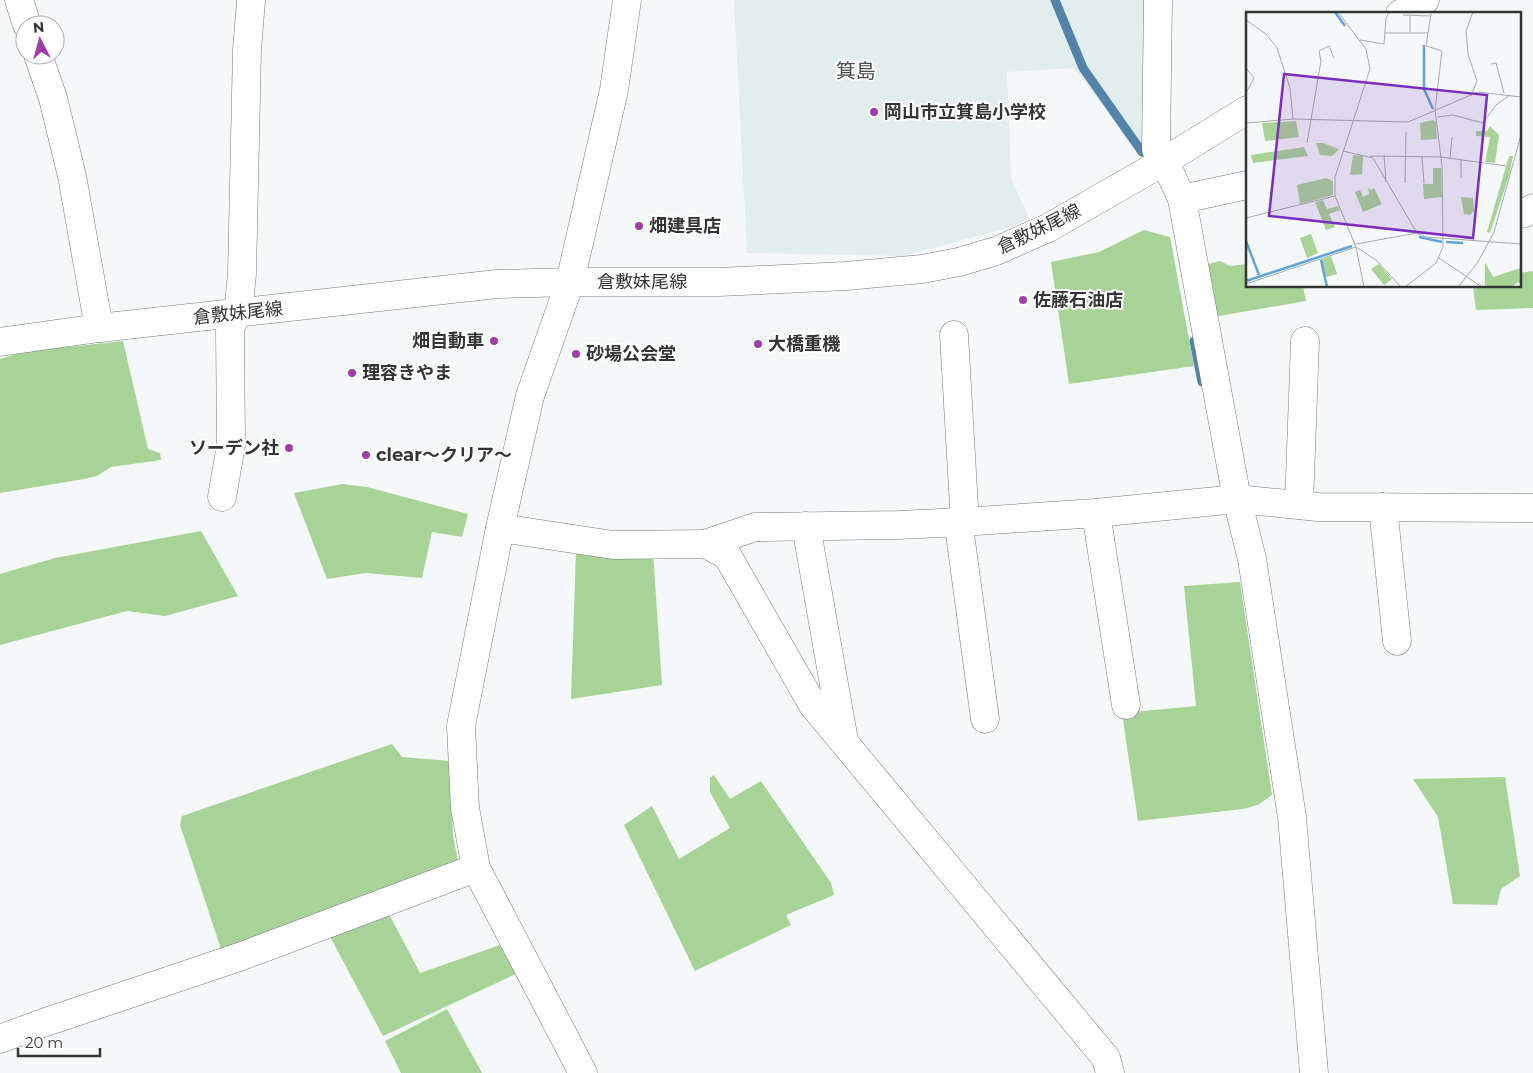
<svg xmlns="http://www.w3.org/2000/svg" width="1533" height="1073" viewBox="0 0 1533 1073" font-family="Montserrat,'Noto Sans JP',sans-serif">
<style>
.built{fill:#e1eeed}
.green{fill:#a8d397}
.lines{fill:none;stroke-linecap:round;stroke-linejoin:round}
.stream{stroke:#5483a9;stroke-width:9}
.street-casing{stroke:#767979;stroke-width:29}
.secondary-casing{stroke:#767979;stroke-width:29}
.street{stroke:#fff;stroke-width:28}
.secondary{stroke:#fff;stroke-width:28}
.poi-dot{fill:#9e3ea6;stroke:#fff;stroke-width:2}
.labels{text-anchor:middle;stroke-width:4;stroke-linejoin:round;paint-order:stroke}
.poi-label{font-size:18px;font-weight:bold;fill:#343636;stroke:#fff;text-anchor:start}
.street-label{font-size:18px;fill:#343636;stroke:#fff}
.quarter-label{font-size:20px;fill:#4a4e4d;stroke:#fff}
.inset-river{fill:none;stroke:#61a4da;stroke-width:2.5}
.inset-road{fill:none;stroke:#a7aaaa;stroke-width:1}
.view{fill:#7b2cbf;fill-opacity:0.15;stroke:#7b2cbf;stroke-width:2.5}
.inset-edge{fill:none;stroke:#343636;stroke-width:2.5}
</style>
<rect width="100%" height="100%" fill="#f4f8f8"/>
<!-- built -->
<path class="built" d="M734 0H1149L1148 153 1142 158 1074 68 1007 72 1011 178 1029 218 1014 226 904 256 747 253Z"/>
<!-- green -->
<g class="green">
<path d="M1144 230 1170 237 1194 366 1069 384 1051 262 1099 252Z"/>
<path d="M1220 261 1230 266 1247 264V286H1303L1306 301 1213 317 1202 266Z"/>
<path d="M1533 271V308L1476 310 1473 286H1519V273Z"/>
<path d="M123 341 148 449 160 453 161 460 111 467 97 476 84 479 0 493V359L23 352Z"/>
<path d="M342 484 367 487 468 514 462 537 432 532 422 578 366 573 327 579 294 493Z"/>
<path d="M201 531 238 596 165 616 127 611 0 645V574L55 558Z"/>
<path d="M576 551 653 552 662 685 571 699Z"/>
<path d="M1240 582 1272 795 1258 805 1243 809 1138 821 1122 713 1196 706 1184 586Z"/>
<path d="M392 744 402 757 450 761 453 835 459 866 223 955 180 825 182 816Z"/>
<path d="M714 775 730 799 761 781 831 883 834 895 786 915 791 925 695 971 624 825 652 806 679 859 730 828 710 792V778Z"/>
<path d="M1505 777 1520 876 1501 889 1497 905 1453 904 1438 817 1413 779Z"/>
<path d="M388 912 420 973 503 944 520 972 383 1036 327 931Z"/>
<path d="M447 1009 482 1073H401L385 1041Z"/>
</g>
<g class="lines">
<!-- stream -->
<g class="stream">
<path d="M1055 0 1083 68 1142 152"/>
<path d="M1194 341 1202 382"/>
</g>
<!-- street casing -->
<g class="street-casing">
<g id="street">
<path d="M1158 0 1156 149 1171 175 1182 199 1237 499 1252 559 1292 817 1314 1073"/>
<path d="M1182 199 1247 185"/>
<path d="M1519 214 1525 213 1533 208"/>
<path d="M954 335 964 507 960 534 985 719"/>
<path d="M222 497 231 445 230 327 238 313 242 274 247 50 251 0"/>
<path d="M1299 505 1305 341"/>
<path d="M1383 507 1397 641"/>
<path d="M1096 513 1126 705"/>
<path d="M806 526 844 741"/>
<path d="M500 528 613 545 705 544 727 555 813 705 1106 1058 1110 1073"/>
<path d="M705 544 755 527 898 525 962 522 1096 513 1237 499 1318 507 1533 508"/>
<path d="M0 1039 40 1024 242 956 476 868"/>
<path d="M583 1073 476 868 465 808 461 726 500 528 530 396 570 282 614 90 627 0"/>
</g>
</g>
<!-- secondary casing -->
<g class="secondary-casing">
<g id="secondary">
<path d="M19 0 27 25"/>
<path d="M1400 14 1425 0"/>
<path d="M38 55 53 98 72 176 99 328"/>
<path d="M0 342 99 328 497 284 570 282H719L846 276 922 269 959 262 996 251 1048 228 1163 162 1247 110"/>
</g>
</g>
<!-- street -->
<use href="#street" class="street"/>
<!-- secondary -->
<use href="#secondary" class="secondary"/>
</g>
<!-- markers -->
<g class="poi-dot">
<circle cx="874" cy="112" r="5"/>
<circle cx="639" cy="226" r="5"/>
<circle cx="1023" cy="300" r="5"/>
<circle cx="494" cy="341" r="5"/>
<circle cx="758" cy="344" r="5"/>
<circle cx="576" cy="354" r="5"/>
<circle cx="352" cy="373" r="5"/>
<circle cx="289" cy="448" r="5"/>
<circle cx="366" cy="455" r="5"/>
</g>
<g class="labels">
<!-- poi labels -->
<g class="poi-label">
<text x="884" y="118">岡山市立箕島小学校</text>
<text x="649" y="232">畑建具店</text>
<text x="1033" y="306">佐藤石油店</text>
<text x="484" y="347" text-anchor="end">畑自動車</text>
<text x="768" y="350">大橋重機</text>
<text x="586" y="360">砂場公会堂</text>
<text x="362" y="379">理容きやま</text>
<text x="279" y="454" text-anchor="end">ソーデン社</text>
<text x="376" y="461">clear～クリア～</text>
</g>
<!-- street labels -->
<g class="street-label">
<text transform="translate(1039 229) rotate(-26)" y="6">倉敷妹尾線</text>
<text x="642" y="288">倉敷妹尾線</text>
<text transform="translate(238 313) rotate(-6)" y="6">倉敷妹尾線</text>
</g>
<!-- quarter labels -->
<g class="quarter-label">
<text x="856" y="78">箕島</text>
</g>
</g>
<!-- overview -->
<g transform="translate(1246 12)">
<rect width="275" height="275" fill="#f4f8f8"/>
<path d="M187 108 190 110 191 127 175 128 174 111ZM50 109 53 125 19 129 16 111ZM244 114 253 123 249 151 239 150 244 125 230 124V119H241ZM70 131H77L93 137 86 144 74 143ZM58 135 62 144 7 151 5 143ZM107 143 117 144 116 162 104 163ZM263 144H267L263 164 244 221 241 220ZM187 156H195L196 185 178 187 177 172H187ZM80 166 87 169V183L54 192 51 173ZM122 175 124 178 128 176 136 192 117 200 109 180 114 178 117 185 123 182ZM215 185 227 186 228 199 224 203 218 202ZM77 188 81 197 92 194 94 198 83 202 89 215 80 218 69 190ZM65 222 72 241 61 246 54 226ZM85 244 91 262 80 265 75 248ZM239 250 247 265 275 256V273L272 270 266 275H239ZM133 252 146 267 138 273 125 257Z" fill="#a8d397"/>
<path class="inset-river" d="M89 0 99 14M178 33V77L187 97M173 225 196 230M0 229 13 263M200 230 217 231M75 248 81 275M0 269 106 234"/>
<path class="inset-road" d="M92 0 120 37 124 57 89 165V184L110 235 130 248 155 275M157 3 184 4M0 8 20 22 31 36 44 76 47 107M164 20V4M139 21H182L180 34 196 39 189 98 196 154 197 235 190 251 159 275M182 21 185 2M114 28 138 32 140 6 144 0M245 52 250 51 258 81M0 56 8 66 0 81M226 82 231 69 222 42 220 19 227 0M192 105 207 103 237 111 250 93 264 83M0 111 47 107 162 110 232 80 275 85M61 131 75 49 73 39 83 34 88 46M97 139 127 146 171 221M138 143 140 170M124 144 195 145 260 154M176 145 178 171M204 147 206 125M215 148V166M159 171 160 120M0 206 89 184M110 232 171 221 180 225 275 232M193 246 236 275M0 272 110 235 118 275M212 275 232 250 248 220 275 123"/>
<path class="view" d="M38 62 241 83 227 226 23 204Z"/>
<rect width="275" height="275" class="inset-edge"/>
</g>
<!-- north arrow -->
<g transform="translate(40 40) rotate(354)"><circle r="24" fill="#ffffff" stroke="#aeafaf"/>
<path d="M0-4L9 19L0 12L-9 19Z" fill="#9e3ea6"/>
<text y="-8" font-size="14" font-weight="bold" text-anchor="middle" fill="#343636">N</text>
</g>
<!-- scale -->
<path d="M18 1048v8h82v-8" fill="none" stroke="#343636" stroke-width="2.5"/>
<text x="25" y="1048" font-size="15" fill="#343636" stroke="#ffffff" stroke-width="4" paint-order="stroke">20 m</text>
</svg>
